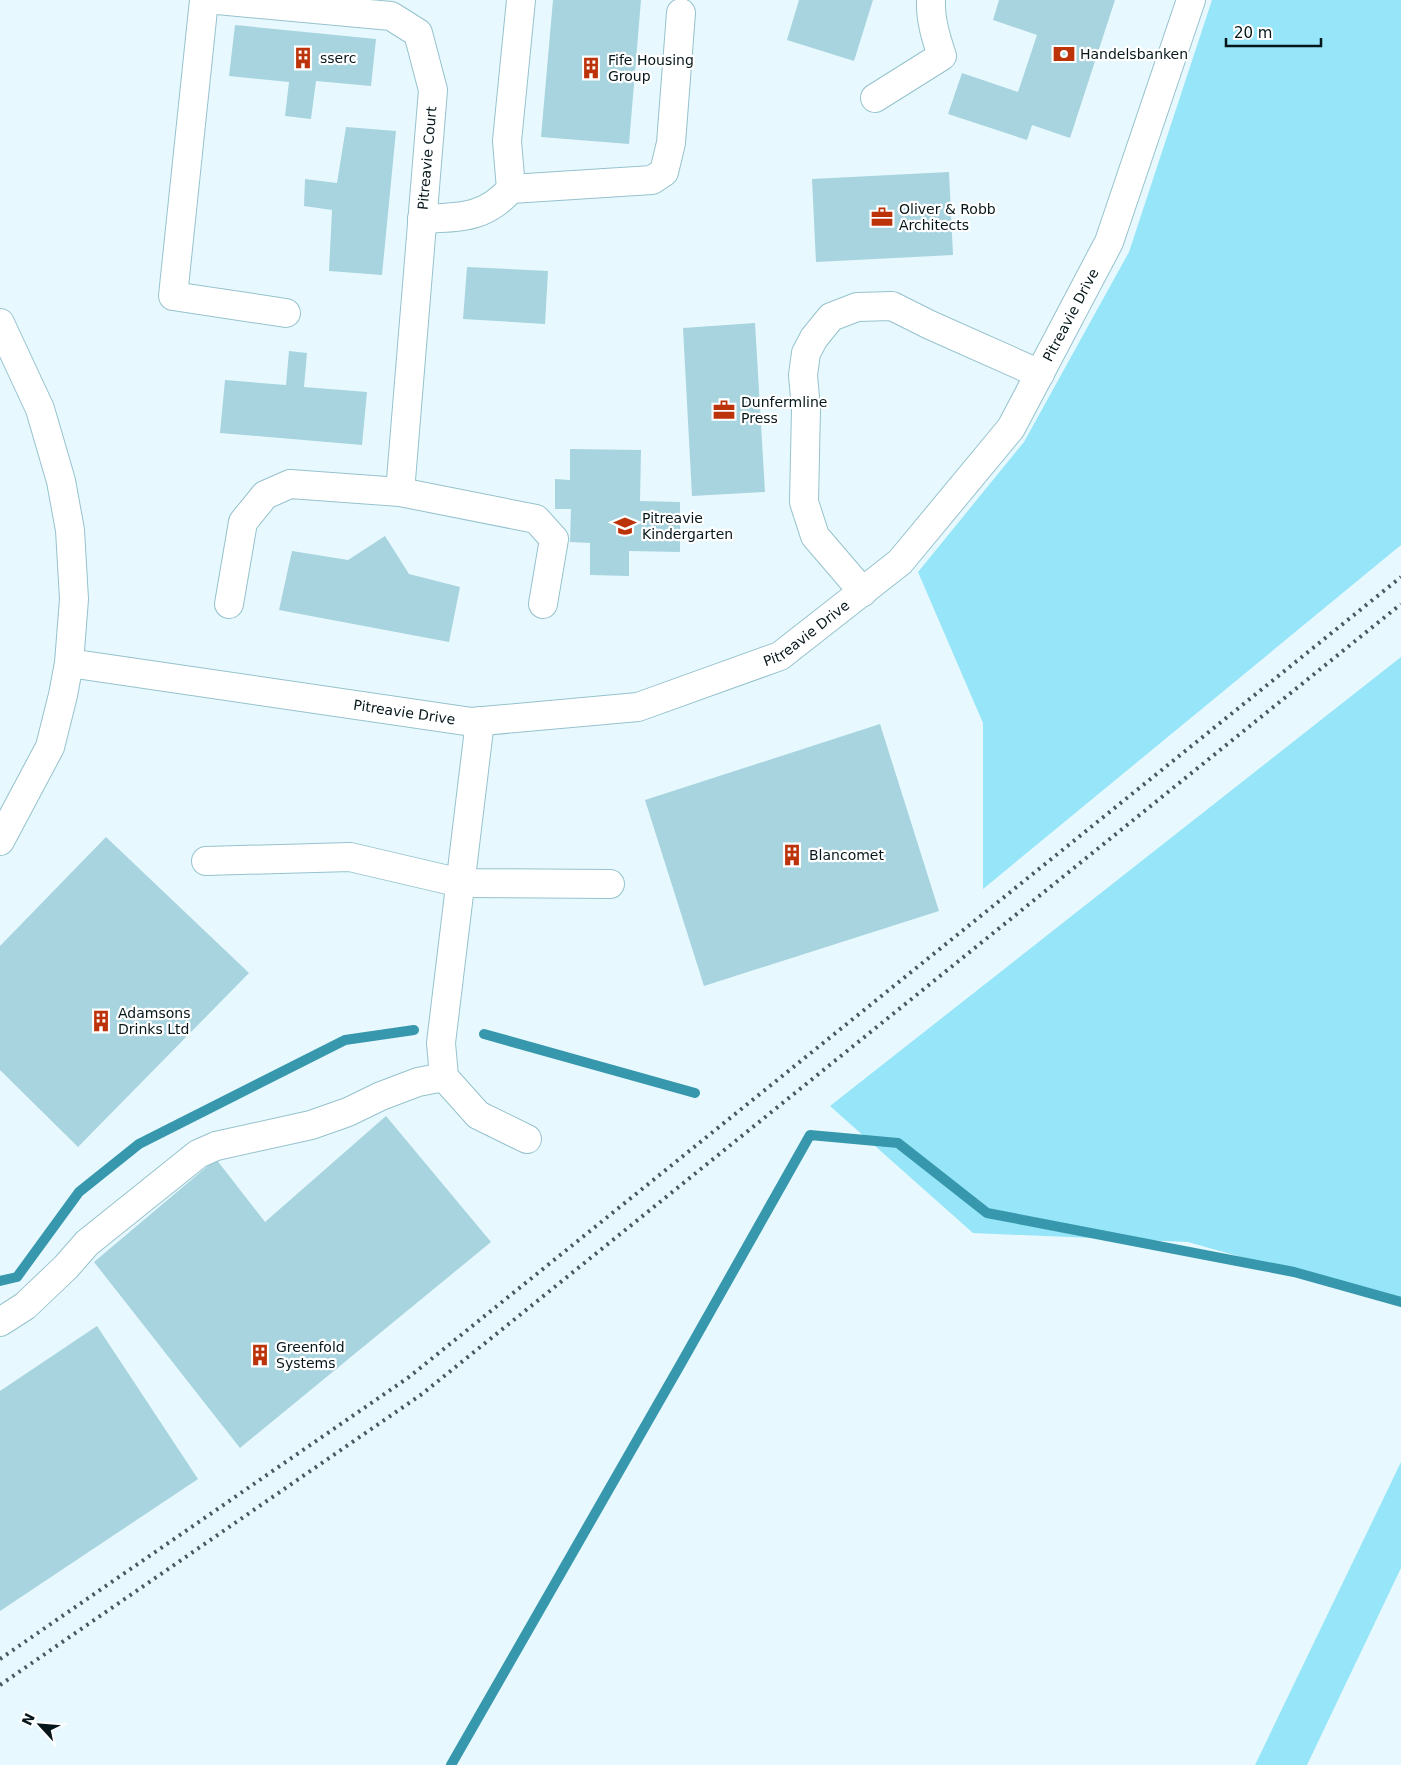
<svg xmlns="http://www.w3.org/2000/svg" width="1401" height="1765" viewBox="0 0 1401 1765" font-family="'DejaVu Sans',sans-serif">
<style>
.green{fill:#97e5f8}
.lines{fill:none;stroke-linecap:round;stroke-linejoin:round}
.stream{stroke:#3798ad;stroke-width:10}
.building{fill:#a7d4df}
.minor-casing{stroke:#96c2cd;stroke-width:30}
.minor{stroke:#fff;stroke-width:28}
.rail{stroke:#495a5e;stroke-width:4;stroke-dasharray:2.5 5;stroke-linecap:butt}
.labels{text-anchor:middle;stroke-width:4.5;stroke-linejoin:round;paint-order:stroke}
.poi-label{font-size:14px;fill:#06171b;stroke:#fff;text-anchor:start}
.street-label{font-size:14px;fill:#06171b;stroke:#fff}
</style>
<rect width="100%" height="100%" fill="#e7f9fe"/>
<!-- green -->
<g class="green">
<path d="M1212 0H1401V545L983 889V723L918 572 1024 442 1129 252Z"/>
<path d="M1401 657V1302L1188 1242 973 1233 830 1106Z"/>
<path d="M1401 1462V1568L1307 1765H1255Z"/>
</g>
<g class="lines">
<!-- stream -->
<g class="stream">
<path d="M484 1034 695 1093"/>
<path d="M0 1281 17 1277 79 1192 139 1144 345 1040 414 1030"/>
<path d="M451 1765 683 1360 810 1135 898 1143 987 1213 1294 1272 1401 1302"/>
</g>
</g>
<!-- building -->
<g class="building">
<path d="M553 0H641L629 144 541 137Z"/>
<path d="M799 0H873L854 61 787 40Z"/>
<path d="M999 0H1115L1070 138 1032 125 1027 140 948 114 962 73 1018 92 1037 35 993 20Z"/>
<path d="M235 25 376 39 371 86 316 81 311 119 285 116 289 82 229 76Z"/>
<path d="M346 127 396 131 382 275 329 271 332 210 304 206 305 179 337 183Z"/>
<path d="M949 172 953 255 816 262 812 179Z"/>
<path d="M467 267 548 271 545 324 463 319Z"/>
<path d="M755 323 765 492 692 496 683 328Z"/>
<path d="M289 351 307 353 304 387 367 392 362 445 220 433 225 380 286 385Z"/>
<path d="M570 449 641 450 640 501 680 502V552L629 551V576L590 575V543L570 542 571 509H555V479L570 480Z"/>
<path d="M385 536 409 574 460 587 449 642 279 610 292 551 348 560Z"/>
<path d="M880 724 939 911 704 986 645 800Z"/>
<path d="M106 837 249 973 78 1147 0 1070V946Z"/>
<path d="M386 1116 491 1242 240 1448 94 1262 216 1159 265 1222Z"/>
<path d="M97 1326 198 1479 0 1611V1391Z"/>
</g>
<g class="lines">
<!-- minor casing -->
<g class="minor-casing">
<g id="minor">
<path d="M204 0 173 296 286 313"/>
<path d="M217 0 391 16 418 33 433 90 400 492"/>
<path d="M875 98 942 56C936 38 930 19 931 0"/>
<path d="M511 189 652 180 664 172 671 143 681 13"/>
<path d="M422 219C460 217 484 219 511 189L507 141 521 0"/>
<path d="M0 323 40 409 61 481 70 530 74 599 69 663 63 695 50 747 0 841"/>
<path d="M863 592 815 536 804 502 806 409 803 375 806 353 814 338 831 317 857 307 892 306 930 325 1040 374"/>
<path d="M229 604 243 522 265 495 290 484 400 492 536 519 554 539 543 604"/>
<path id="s1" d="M69 663 472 722 638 707 780 656 900 562 1011 428 1109 242 1191 0"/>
<path d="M480 721 441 1043 444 1077 478 1115 527 1139"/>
<path d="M206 861 350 857 461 883 610 884"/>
<path d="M0 1322 25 1306 66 1267 87 1243 198 1154 216 1146 311 1125 348 1112 381 1096 418 1082 444 1077"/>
</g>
</g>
<!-- minor -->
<use href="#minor" class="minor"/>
<!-- rail -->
<g class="rail">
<path d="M0 1659 409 1377 1401 577"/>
<path d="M0 1685 422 1394 1401 604"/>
</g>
</g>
<!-- icons -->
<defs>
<g id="bank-bare" transform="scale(1.725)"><path d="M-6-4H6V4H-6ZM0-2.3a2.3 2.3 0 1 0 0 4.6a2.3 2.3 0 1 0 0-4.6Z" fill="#bc3309" stroke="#fff" stroke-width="2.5" paint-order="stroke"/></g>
<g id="building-bare" transform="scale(1.725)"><path d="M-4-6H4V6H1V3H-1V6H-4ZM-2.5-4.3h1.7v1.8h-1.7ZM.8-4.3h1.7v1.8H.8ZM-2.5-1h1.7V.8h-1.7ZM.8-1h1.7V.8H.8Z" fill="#bc3309" stroke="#fff" stroke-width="2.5" paint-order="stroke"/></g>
<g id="office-bare" transform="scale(1.725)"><path d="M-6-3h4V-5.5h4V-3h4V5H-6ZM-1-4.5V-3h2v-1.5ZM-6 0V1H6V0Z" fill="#bc3309" stroke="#fff" stroke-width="2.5" paint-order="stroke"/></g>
<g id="school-bare" transform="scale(1.725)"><path d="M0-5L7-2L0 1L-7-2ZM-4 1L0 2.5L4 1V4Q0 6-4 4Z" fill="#bc3309" stroke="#fff" stroke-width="2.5" paint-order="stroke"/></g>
</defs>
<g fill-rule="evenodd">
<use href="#bank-bare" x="1064" y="54"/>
<use href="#building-bare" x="303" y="58"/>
<use href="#building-bare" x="591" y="68"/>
<use href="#office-bare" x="882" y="217"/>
<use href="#office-bare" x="724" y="410"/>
<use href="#school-bare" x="625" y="526"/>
<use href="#building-bare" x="792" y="855"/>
<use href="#building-bare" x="101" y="1021"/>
<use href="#building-bare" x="260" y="1355"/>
</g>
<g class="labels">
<!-- poi labels -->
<g class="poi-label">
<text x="1080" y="59">Handelsbanken</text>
<text x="320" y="63">sserc</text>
<text x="608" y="65">Fife Housing<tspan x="608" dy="16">Group</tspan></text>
<text x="899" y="214">Oliver &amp; Robb<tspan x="899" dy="16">Architects</tspan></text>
<text x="741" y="407">Dunfermline<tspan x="741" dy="16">Press</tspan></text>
<text x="642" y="523">Pitreavie<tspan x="642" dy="16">Kindergarten</tspan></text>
<text x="809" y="860">Blancomet</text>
<text x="118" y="1018">Adamsons<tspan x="118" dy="16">Drinks Ltd</tspan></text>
<text x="276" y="1352">Greenfold<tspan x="276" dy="16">Systems</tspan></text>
</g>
<!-- street labels -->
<g class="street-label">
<text transform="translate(427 158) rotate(-85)" y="5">Pitreavie Court</text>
<text dy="5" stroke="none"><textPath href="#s1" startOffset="1179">Pitreavie Drive</textPath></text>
<text dy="5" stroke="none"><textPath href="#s1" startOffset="759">Pitreavie Drive</textPath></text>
<text dy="5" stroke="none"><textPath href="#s1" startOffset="339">Pitreavie Drive</textPath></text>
</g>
</g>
<!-- north arrow -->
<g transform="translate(40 1725) rotate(296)" stroke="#ffffff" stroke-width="4" paint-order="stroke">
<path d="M0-4L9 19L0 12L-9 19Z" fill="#06171b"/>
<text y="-8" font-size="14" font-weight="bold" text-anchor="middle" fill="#06171b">N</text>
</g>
<!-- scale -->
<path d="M1226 38v8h95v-8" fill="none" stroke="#06171b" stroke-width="2.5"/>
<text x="1234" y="38" font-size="15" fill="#06171b" stroke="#ffffff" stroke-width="4" paint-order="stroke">20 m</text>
</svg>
